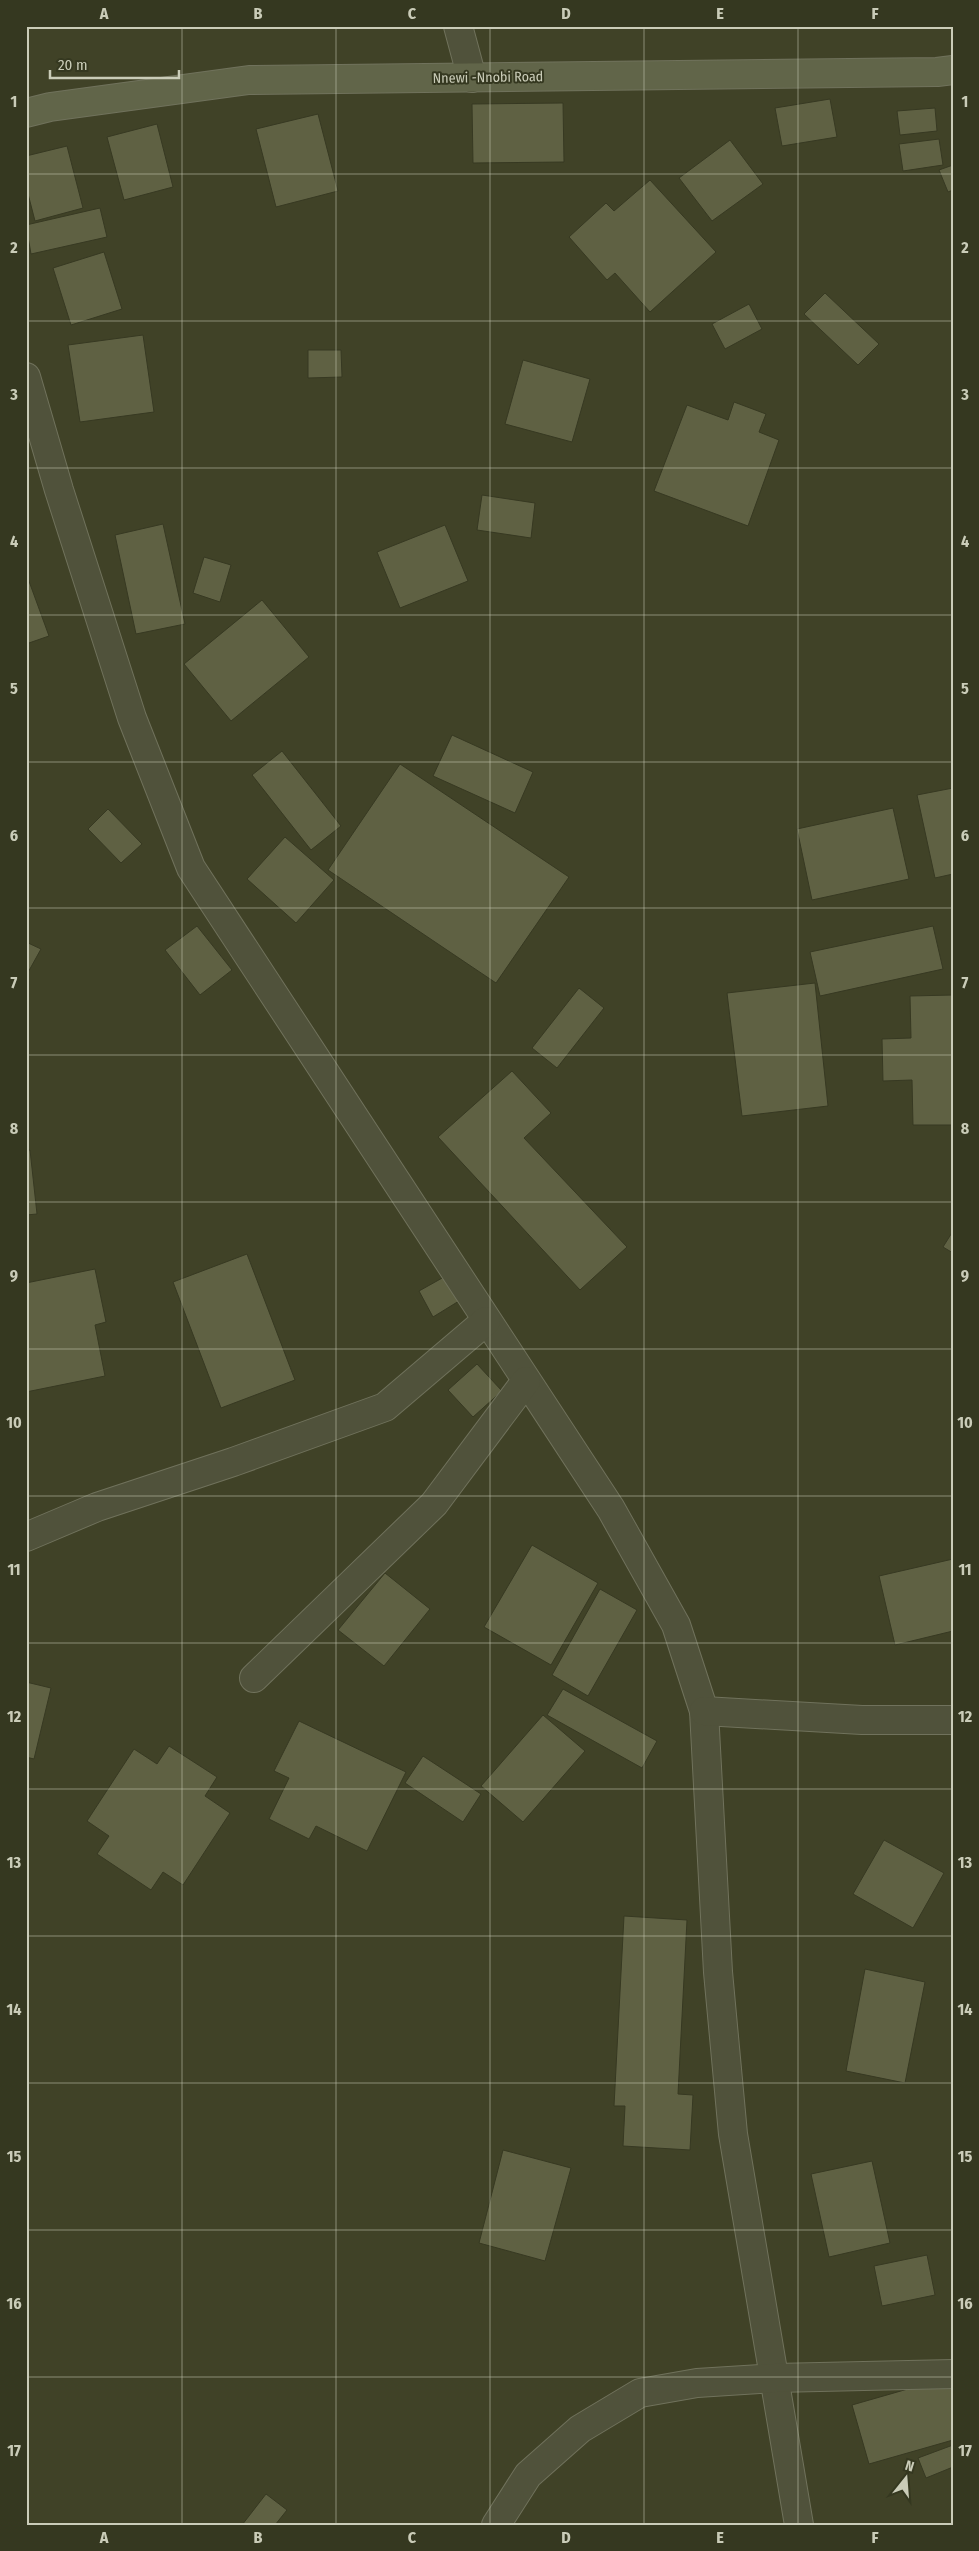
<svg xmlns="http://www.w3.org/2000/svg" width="979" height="2551" viewBox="0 0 979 2551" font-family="'Fira Sans Condensed',sans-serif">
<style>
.building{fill:#5f6143;stroke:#373922}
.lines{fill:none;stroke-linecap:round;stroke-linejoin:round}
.street-casing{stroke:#70725c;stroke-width:30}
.secondary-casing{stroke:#70725c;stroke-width:30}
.street{stroke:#50523b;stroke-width:28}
.secondary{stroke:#616549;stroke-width:28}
.grid{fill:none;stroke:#caccb8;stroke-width:1;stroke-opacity:0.55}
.labels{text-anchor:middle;stroke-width:4;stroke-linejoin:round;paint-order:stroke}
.street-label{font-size:14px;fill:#caccb8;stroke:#353820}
.neatline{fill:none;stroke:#caccb8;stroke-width:2}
.grid-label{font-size:16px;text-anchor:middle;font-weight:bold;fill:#caccb8}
</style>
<rect width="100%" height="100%" fill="#404227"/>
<!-- building -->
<g class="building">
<path d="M830 99 837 137 782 146 775 108Z"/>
<path d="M563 103 564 162 473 163 472 104Z"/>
<path d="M935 108 937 131 900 135 897 111Z"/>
<path d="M318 114 338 191 276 207 256 129Z"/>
<path d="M157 124 173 187 124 200 107 137Z"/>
<path d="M939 139 943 165 903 171 899 144Z"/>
<path d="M730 140 763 184 712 221 679 178Z"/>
<path d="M67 146 83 208 35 221 26 186V156Z"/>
<path d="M953 165V190L948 192 939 170Z"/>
<path d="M650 180 716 252 650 312 615 273 607 280 569 237 606 203 614 211Z"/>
<path d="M100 208 107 237 31 254 26 225Z"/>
<path d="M104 252 122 309 71 325 53 268Z"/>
<path d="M825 293 879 344 858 365 804 314Z"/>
<path d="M749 304 762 329 725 349 712 324Z"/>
<path d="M143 335 154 412 80 422 68 345Z"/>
<path d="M308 350H341L342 377 308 378Z"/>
<path d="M523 360 590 379 572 442 505 424Z"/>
<path d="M734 402 766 414 759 432 779 440 748 526 654 491 687 405 728 420Z"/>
<path d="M482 495 535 503 531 538 477 530Z"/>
<path d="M163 524 185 624 136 634 115 535Z"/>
<path d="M445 525 468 581 400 608 377 552Z"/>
<path d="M204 557 231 565 220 602 193 593Z"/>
<path d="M26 573 49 636 26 644Z"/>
<path d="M262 600 309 657 231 721 184 664Z"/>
<path d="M452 735 533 772 515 813 433 776Z"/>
<path d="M282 751 341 826 311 850 252 775Z"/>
<path d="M400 764 569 877 496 983 328 870Z"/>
<path d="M953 788V874L935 878 917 795Z"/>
<path d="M893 808 909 879 812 900 797 829Z"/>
<path d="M108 809 142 844 121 863 88 829Z"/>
<path d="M285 837 334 880 296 923 247 879Z"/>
<path d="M197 926 232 970 200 995 165 950Z"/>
<path d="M933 926 943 969 820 996 810 952Z"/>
<path d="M26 942 41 949 26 976Z"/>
<path d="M815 983 828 1106 742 1116 727 993Z"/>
<path d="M579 988 604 1008 557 1068 532 1048Z"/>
<path d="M953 995V1125H913L912 1080 883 1081 882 1039 911 1038 910 996Z"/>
<path d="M512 1071 551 1113 524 1138 627 1247 580 1290 438 1137Z"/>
<path d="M26 1150H30L37 1214 26 1215Z"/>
<path d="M953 1231V1253L943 1247Z"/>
<path d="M247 1254 295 1380 221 1408 173 1282Z"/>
<path d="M95 1269 106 1322 95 1325 105 1376 26 1392V1283Z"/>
<path d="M444 1277 459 1301 433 1317 419 1291Z"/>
<path d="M477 1364 502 1391 473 1417 448 1390Z"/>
<path d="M532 1545 598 1583 551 1665 484 1627Z"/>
<path d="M953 1559V1631L895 1645 879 1576Z"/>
<path d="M385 1573 430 1609 384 1666 338 1630Z"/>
<path d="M600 1589 637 1610 588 1696 552 1675Z"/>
<path d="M26 1682 51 1688 34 1759 26 1757Z"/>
<path d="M563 1689 657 1741 642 1768 547 1715Z"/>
<path d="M543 1715 585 1751 523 1822 481 1786Z"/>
<path d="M299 1721 406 1772 367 1851 316 1826 309 1839 269 1819 289 1778 274 1771Z"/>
<path d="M169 1746 217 1777 205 1796 230 1813 183 1885 163 1872 151 1890 97 1854 109 1836 87 1821 134 1749 157 1764Z"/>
<path d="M423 1756 481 1794 463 1822 405 1783Z"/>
<path d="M884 1840 944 1873 913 1928 853 1894Z"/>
<path d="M624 1916 687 1920 678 2094 693 2095 690 2150 623 2146 625 2106H614Z"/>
<path d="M865 1969 925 1982 905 2083 846 2071Z"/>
<path d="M503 2150 571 2168 545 2261 479 2243Z"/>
<path d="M872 2161 890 2243 829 2257 811 2174Z"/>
<path d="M927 2255 935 2295 882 2306 874 2266Z"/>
<path d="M953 2376V2440L869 2464 852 2405Z"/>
<path d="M953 2445V2467L926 2478 918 2458Z"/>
<path d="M266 2494 287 2510 275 2525H242Z"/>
</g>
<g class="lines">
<!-- street casing -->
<g class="street-casing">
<g id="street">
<path d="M458 26 472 78"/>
<path d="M26 377 59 490 132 718 191 868 611 1509 676 1625 704 1711 718 1972 733 2134 799 2525"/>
<path d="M26 1537 97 1507 233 1462 385 1407 486 1321"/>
<path d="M254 1678 434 1504 526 1381"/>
<path d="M704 1711 862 1720H953"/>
<path d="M496 2525 528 2475 580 2429 640 2393 697 2383 775 2378 953 2374"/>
</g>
</g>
<!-- secondary casing -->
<g class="secondary-casing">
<path id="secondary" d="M26 113 50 107 249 80 937 72 953 70"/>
</g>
<!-- street -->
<use href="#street" class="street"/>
<!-- secondary -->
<use href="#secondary" class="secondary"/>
</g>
<!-- grid -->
<path class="grid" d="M182 26V2525M336 26V2525M490 26V2525M644 26V2525M798 26V2525M26 174H953M26 321H953M26 468H953M26 615H953M26 762H953M26 908H953M26 1055H953M26 1202H953M26 1349H953M26 1496H953M26 1643H953M26 1789H953M26 1936H953M26 2083H953M26 2230H953M26 2377H953"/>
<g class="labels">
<!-- street labels -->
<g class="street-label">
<text transform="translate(488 77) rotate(-1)" y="5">Nnewi -Nnobi Road</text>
</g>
</g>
<!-- border -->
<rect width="979" height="2551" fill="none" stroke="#353820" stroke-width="55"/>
<!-- north arrow -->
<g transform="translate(906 2478) rotate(17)" stroke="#353820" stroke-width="4" paint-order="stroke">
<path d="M0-4L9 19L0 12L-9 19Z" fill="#caccb8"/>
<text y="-8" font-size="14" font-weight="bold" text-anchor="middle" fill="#caccb8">N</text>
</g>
<!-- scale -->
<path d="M50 70v8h129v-8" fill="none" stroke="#caccb8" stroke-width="2.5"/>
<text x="58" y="70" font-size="15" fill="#caccb8" stroke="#353820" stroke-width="4" paint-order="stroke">20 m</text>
<rect x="28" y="28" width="924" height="2496" class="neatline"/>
<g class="grid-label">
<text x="104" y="19">A</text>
<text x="258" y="19">B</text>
<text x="412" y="19">C</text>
<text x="566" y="19">D</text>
<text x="720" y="19">E</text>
<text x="875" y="19">F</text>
<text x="14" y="107">1</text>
<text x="965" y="107">1</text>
<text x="14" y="253">2</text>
<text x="965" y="253">2</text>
<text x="14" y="400">3</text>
<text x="965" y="400">3</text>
<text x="14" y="547">4</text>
<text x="965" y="547">4</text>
<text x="14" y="694">5</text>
<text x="965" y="694">5</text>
<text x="14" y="841">6</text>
<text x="965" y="841">6</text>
<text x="14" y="988">7</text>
<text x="965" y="988">7</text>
<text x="14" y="1134">8</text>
<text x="965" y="1134">8</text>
<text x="14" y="1281">9</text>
<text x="965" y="1281">9</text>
<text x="14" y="1428">10</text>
<text x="965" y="1428">10</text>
<text x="14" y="1575">11</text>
<text x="965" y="1575">11</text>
<text x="14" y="1722">12</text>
<text x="965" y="1722">12</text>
<text x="14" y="1868">13</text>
<text x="965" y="1868">13</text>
<text x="14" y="2015">14</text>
<text x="965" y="2015">14</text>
<text x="14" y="2162">15</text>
<text x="965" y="2162">15</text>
<text x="14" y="2309">16</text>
<text x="965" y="2309">16</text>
<text x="14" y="2456">17</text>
<text x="965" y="2456">17</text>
<text x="104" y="2543">A</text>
<text x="258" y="2543">B</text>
<text x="412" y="2543">C</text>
<text x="566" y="2543">D</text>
<text x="720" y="2543">E</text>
<text x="875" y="2543">F</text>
</g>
</svg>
